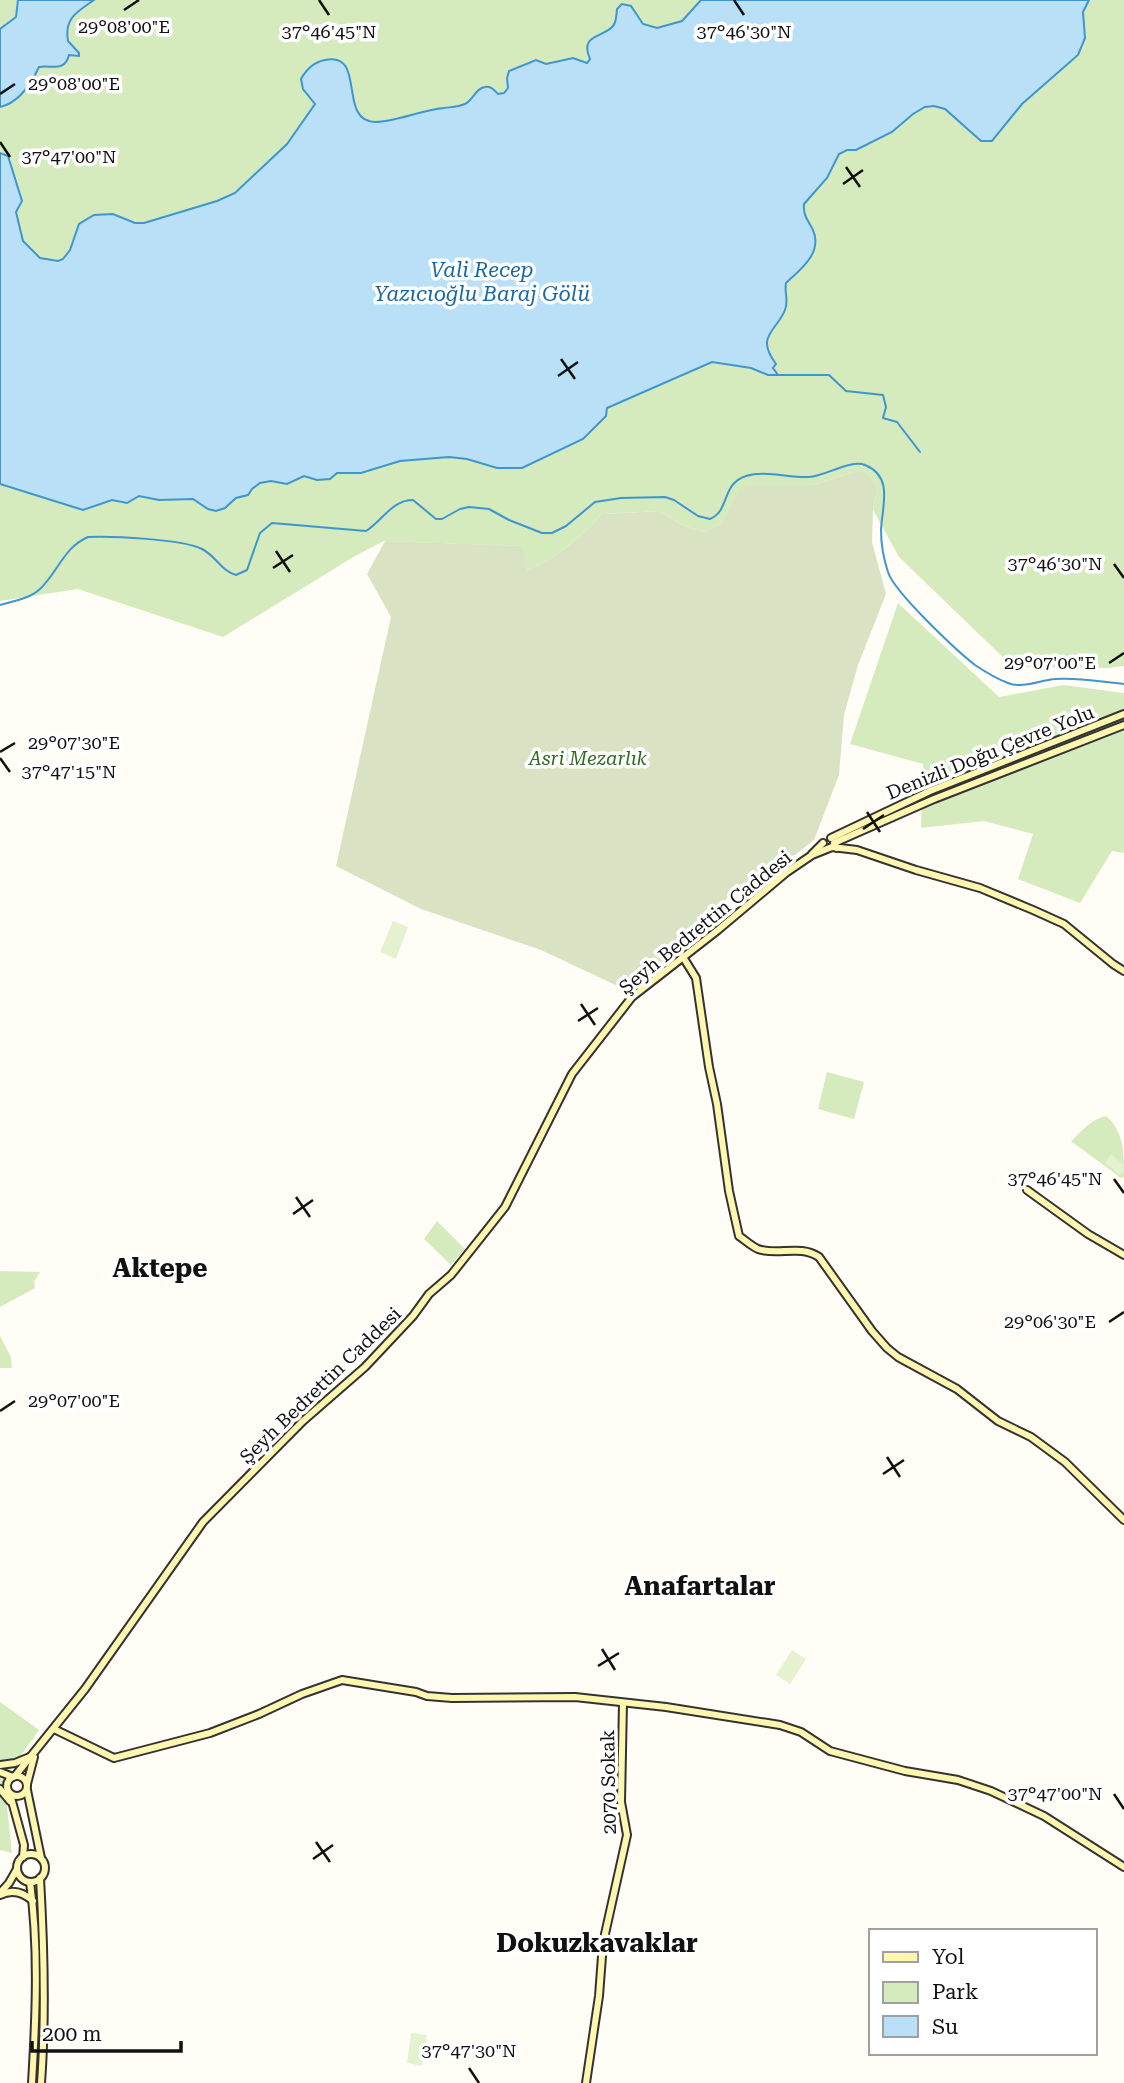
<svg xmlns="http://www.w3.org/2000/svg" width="1124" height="2083" viewBox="0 0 1124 2083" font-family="'Roboto Serif',serif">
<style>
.green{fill:#d5ebbd}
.cemetery{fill:#d9e3c4}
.pitch{fill:#e6f2cf}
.water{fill:#b9e0f7;stroke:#3f96cf;stroke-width:2}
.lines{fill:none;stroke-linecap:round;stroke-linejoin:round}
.stream{stroke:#3f96cf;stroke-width:2}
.secondary-casing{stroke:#333;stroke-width:10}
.secondary{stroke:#fff6b0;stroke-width:6}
.ticks{fill:none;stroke:#111;stroke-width:2.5}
.labels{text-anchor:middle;stroke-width:7;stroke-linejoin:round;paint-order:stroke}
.street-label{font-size:19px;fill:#111;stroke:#fff}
.park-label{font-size:19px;font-style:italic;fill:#2f6b1f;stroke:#fff}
.water-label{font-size:21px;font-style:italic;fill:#1768a6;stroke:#fff}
.district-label{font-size:26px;font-weight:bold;fill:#111;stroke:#fff}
.ticks-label{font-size:18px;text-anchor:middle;fill:#111;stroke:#fff;stroke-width:7;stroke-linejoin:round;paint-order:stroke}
</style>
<rect width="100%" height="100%" fill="#fffdf5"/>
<!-- green -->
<g class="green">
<path d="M0 0H1124V666L1108 668 1013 667 899 557 873 510 877 489 855 472 814 485H756L722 523 705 532 684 526 660 511 602 514C580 538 558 557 528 570L520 546 384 541 355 556 223 637 78 589 0 601Z"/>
<path d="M898 603 999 697 1064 685 1124 693V853L1112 851 1080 903 1018 879 1033 834 984 821 921 828 923 764 850 744Z"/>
<path d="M827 1072 864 1082 854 1119 818 1109Z"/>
<path d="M1106 1116C1124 1131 1124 1153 1124 1177L1121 1178 1071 1141C1081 1132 1091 1119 1106 1116Z"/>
<path d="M437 1221 465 1249 451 1265 424 1239Z"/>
<path d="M0 1271 40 1272 34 1282 35 1288 0 1307Z"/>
<path d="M0 1336 11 1357 12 1368H0Z"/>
<path d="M0 1702 39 1730 4 1779 12 1853 0 1850Z"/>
</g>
<!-- cemetery -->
<path class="cemetery" d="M855 472 866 473 877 489 873 510 872 542 886 594 858 665 844 715 839 775 814 840 795 855 762 870 718 906 721 917 626 990 541 950 421 909 336 866 391 617 367 574 385 541 521 546 528 570C558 557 580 538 602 514L660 511 684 526 705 532 722 523 740 489 756 485H814Z"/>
<!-- pitch -->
<g class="pitch">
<path d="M393 921 408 927 396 959 380 952Z"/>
<path d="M1111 1154 1124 1165V1170L1120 1175 1105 1163Z"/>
<path d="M792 1650 806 1659 790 1684 776 1675Z"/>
<path d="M411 2033 427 2035 422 2066 407 2063Z"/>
</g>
<!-- water -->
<g class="water">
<path d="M18 0H94C77 12 64 18 68 41L79 53V56L69 55C65 72 52 65 39 67 31 84 19 103 0 107V29L16 17Z"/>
<path d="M701 0H1089L1083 12 1085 38 1078 55 1022 104 992 141H981L945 109 934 106 925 107 913 114 892 132 856 150H847L839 154 827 178 804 204C803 216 808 220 813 230 823 253 800 270 786 283 784 292 789 300 785 310 776 332 755 336 776 364L773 368 778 375H768L751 368 712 362 607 408 606 416 583 439 522 468H497L467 459 449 457 400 461 361 473H337L330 479 317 480 304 476 287 484 271 481 260 483 252 489 248 495 236 498 225 508 216 511 208 509 193 499 159 500 139 496 127 503 112 500 83 510 0 484V153L8 156 22 201 16 212 23 241 40 258 58 261 63 259 70 250 79 224 94 215 113 214 135 223H144L217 201 235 193 287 144 315 104 303 89 301 79C306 70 314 62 325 60 367 51 337 121 375 122 396 122 421 110 444 108 451 107 458 107 465 104 473 100 476 88 485 87 491 86 494 90 498 94L504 93 508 88 507 78 509 71 536 60 546 64 573 58 587 63 590 59C579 34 603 38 613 26 617 21 616 15 617 9L622 4 631 6 643 24 657 28 682 21Z"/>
</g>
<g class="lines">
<!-- stream -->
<g class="stream">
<path d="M778 375H829L846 391 883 395 886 407 883 418 897 422 920 452"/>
<path d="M0 605C14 601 29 599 40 589 58 572 64 547 88 537 111 536 183 539 202 549 216 556 221 571 236 575L247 570 260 533 272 523 366 531C382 521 392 500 413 500L436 519H442L460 509 469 507 489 509 509 520 542 533H552L566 526 595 502 621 498 665 497 674 500 698 516 710 519C730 511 721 484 746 476 765 470 789 478 809 477 825 476 852 459 865 465 894 477 882 506 881 530 881 544 884 560 888 572 894 592 957 651 975 665 984 671 997 679 1008 683 1022 689 1040 680 1055 679 1077 677 1102 682 1124 684"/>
</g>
<!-- secondary casing -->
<g class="secondary-casing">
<g id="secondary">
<path d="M831 838 930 791 1124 714"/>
<path d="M837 848 834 843 934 799 1124 725"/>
<path d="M812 854 823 843"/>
<path d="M683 957 696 978 709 1067 717 1104 729 1191 739 1236C745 1240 751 1246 758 1249 778 1256 800 1244 819 1257L872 1331 887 1348 898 1357 957 1389 998 1421 1031 1437 1065 1462 1124 1520"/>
<path d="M1027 1190 1088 1234 1124 1255"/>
<path d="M54 1729 114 1758 210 1733 259 1714 302 1694 342 1680 416 1692 427 1696 452 1698 575 1697 666 1707 780 1725 801 1732 830 1751 905 1771 958 1780 991 1791 1044 1816 1124 1867"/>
<path d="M0 1765 15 1763 32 1756"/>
<path d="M0 1772 13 1777"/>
<circle cx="17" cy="1786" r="10"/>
<path d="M15 1776 85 1689 203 1522 303 1421 365 1367 413 1316 429 1294 451 1275 486 1231 505 1207 572 1074 632 997 718 930 787 872 812 855 832 847 857 850 916 870 980 888 1033 910 1064 924 1113 964 1124 971"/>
<path d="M27 1784 34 1757"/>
<path d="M0 1789 10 1801"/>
<path d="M27 1790 41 1858"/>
<path d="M10 1794 24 1845 23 1857"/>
<circle cx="31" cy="1868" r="14"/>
<path d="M40 1878C44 1947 46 2015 41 2083"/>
<path d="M30 1882C39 1948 36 2016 32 2083"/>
<path d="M0 1893 9 1883 17 1869"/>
<path d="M0 1895C12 1889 23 1892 33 1901"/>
<path d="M586 2083 599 1996 603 1943 627 1835 621 1802 623 1703"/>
</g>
</g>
<!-- secondary -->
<use href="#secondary" class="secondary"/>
</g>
<!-- ticks -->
<path class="ticks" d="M319 0 329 15M734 0 744 15M124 10 139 0M0 94 15 84M0 142 10 157M846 167 860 187M843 184 863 170M561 359 575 379M558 376 578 362M276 551 290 572M1114 564 1124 578M273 568 293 555M1109 663 1124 653M0 752 15 743M0 758 10 772M867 812 880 832M863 829 884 815M581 1004 595 1025M578 1021 598 1008M1114 1179 1124 1193M296 1197 310 1217M293 1214 313 1200M1109 1322 1124 1312M0 1411 15 1401M887 1457 900 1477M883 1474 904 1460M602 1649 615 1670M598 1666 619 1653M1114 1794 1124 1809M316 1842 330 1862M313 1859 333 1845M469 2068 479 2083"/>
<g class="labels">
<!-- street labels -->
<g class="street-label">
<text transform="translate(990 752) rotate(-22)" y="7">Denizli Doğu Çevre Yolu</text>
<text transform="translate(705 922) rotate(-39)" y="7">Şeyh Bedrettin Caddesi</text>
<text transform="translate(320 1385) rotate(-44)" y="7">Şeyh Bedrettin Caddesi</text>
<text transform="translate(608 1782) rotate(-91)" y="7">2070 Sokak</text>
</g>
<!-- park labels -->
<g class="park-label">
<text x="588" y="765">Asri Mezarlık</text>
</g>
<!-- water labels -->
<g class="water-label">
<text x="482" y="277">Vali Recep<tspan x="482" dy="24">Yazıcıoğlu Baraj Gölü</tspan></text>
</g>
<!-- district labels -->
<g class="district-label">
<text x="160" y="1277">Aktepe</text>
<text x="700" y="1595">Anafartalar</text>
<text x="597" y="1952">Dokuzkavaklar</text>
</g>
</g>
<g class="ticks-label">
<text x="124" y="33">29°08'00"E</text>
<text x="329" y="38">37°46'45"N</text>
<text x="744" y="38">37°46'30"N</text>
<text x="74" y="90">29°08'00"E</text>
<text x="69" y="163">37°47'00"N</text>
<text x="1055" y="570">37°46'30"N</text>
<text x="1050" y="669">29°07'00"E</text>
<text x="74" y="749">29°07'30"E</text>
<text x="69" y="778">37°47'15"N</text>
<text x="1055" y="1185">37°46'45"N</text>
<text x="1050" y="1328">29°06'30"E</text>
<text x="74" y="1407">29°07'00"E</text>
<text x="1055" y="1800">37°47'00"N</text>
<text x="469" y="2057">37°47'30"N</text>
</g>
<!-- legend -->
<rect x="869" y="1929" width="228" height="126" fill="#ffffff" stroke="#a0a0a0" stroke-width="2"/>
<rect x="883" y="1952" width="35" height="10" fill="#fff6b0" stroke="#a0a0a0" stroke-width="2"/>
<text x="932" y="1964" font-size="21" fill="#111111">Yol</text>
<rect x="883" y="1982" width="35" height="21" fill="#d5ebbd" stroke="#a0a0a0" stroke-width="2"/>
<text x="932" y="1999" font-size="21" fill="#111111">Park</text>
<rect x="883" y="2016" width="35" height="21" fill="#b9e0f7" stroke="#a0a0a0" stroke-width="2"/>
<text x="932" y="2034" font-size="21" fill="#111111">Su</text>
<!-- scale -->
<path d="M32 2041v10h149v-10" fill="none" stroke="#111111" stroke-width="3.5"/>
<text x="42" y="2041" font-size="21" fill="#111111" stroke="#ffffff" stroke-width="5" paint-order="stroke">200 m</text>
</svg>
